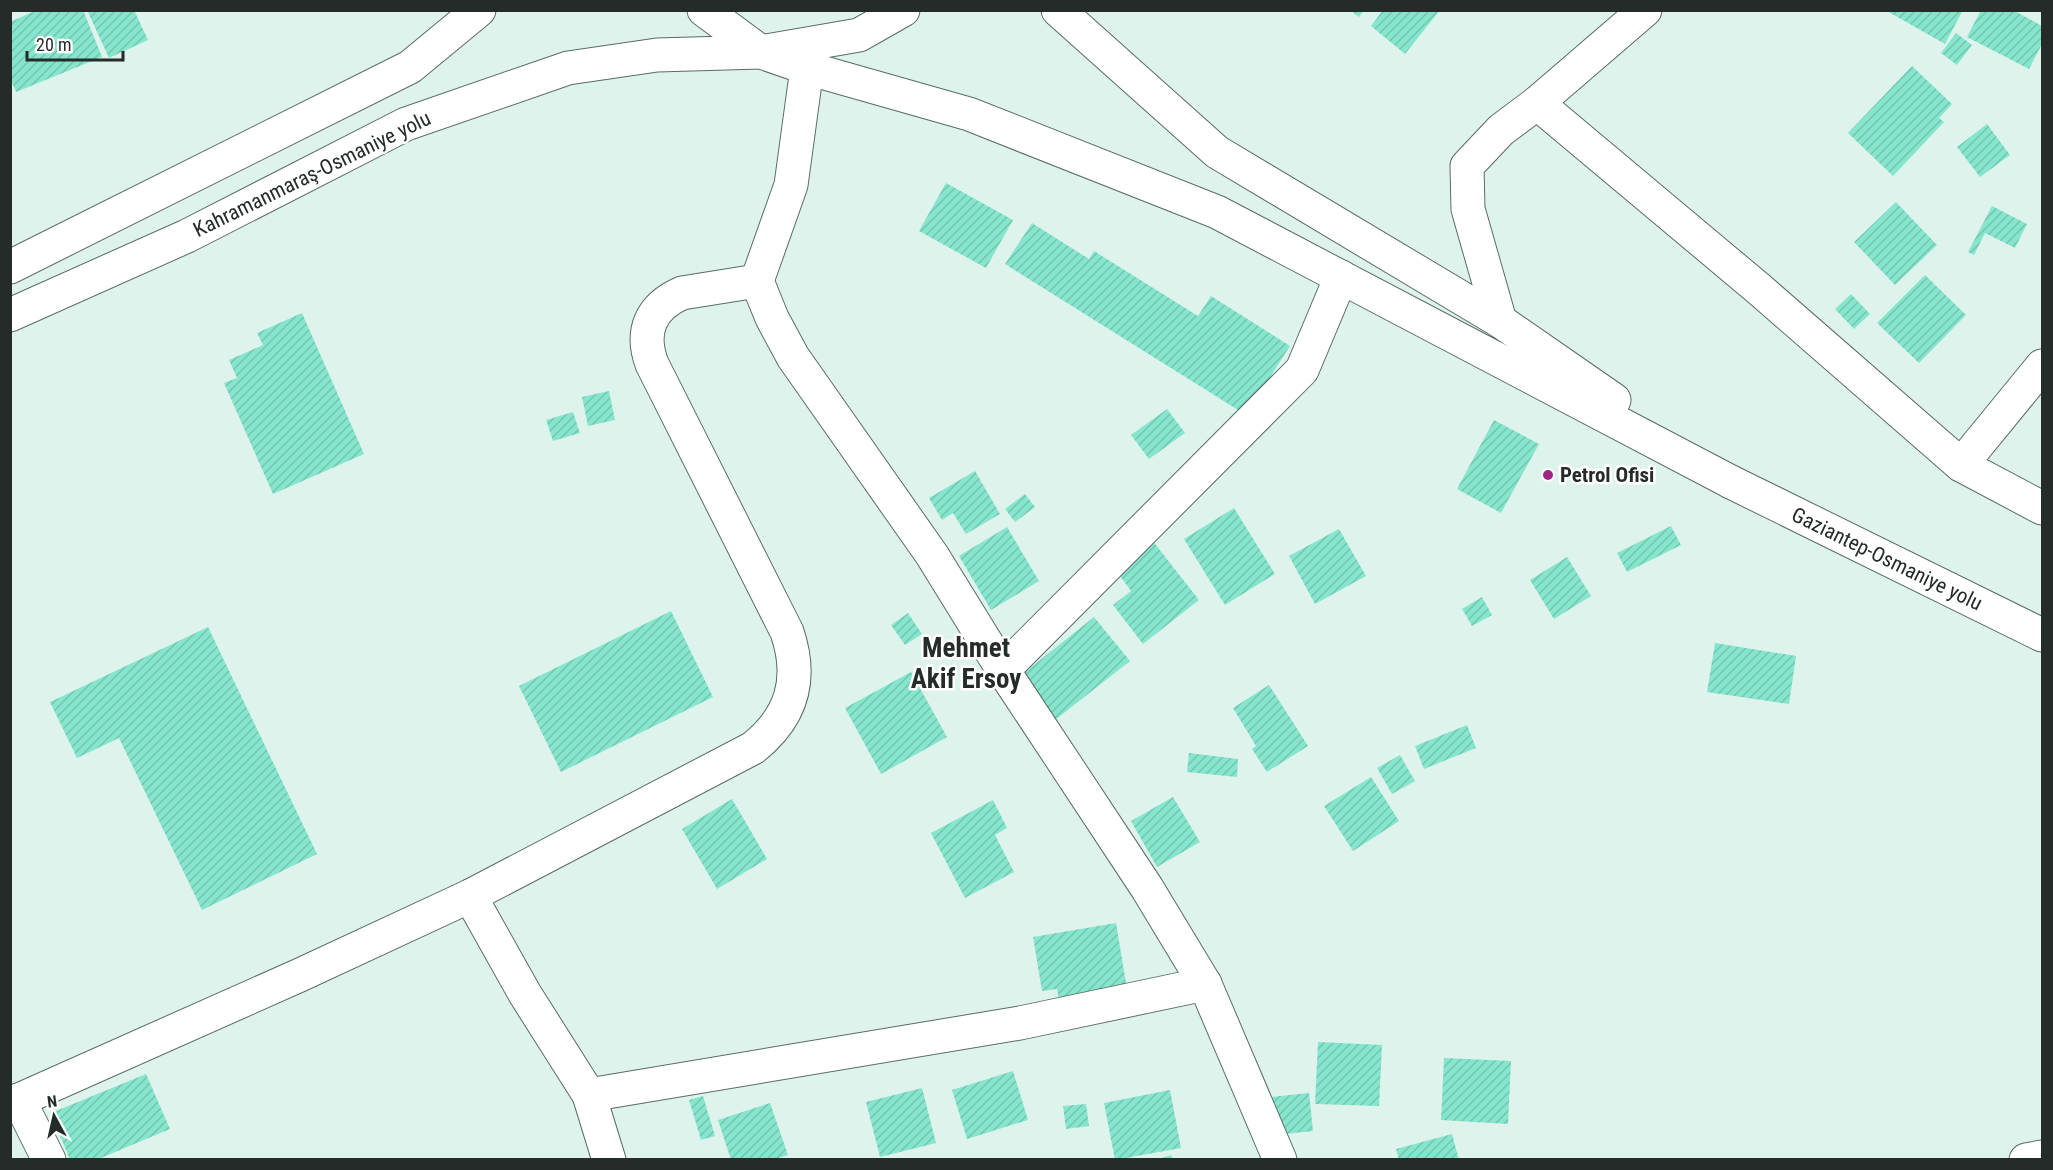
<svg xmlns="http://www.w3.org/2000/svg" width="2053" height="1170" viewBox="0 0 2053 1170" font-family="'Roboto Condensed',sans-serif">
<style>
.building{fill:url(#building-hatch)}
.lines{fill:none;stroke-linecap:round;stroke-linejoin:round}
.minor-casing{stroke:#596b65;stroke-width:35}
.primary-casing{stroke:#596b65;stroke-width:35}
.trunk-casing{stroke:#596b65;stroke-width:35}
.minor{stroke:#fff;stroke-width:33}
.primary{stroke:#fff;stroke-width:33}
.trunk{stroke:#fff;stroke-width:33}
.poi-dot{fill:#9c2883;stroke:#fff;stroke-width:2}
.labels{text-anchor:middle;stroke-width:5;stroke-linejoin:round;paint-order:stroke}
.street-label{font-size:21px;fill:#242b29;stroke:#fff}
.poi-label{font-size:21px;font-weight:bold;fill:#242b29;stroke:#fff;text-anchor:start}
.district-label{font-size:27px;font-weight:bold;fill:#242b29;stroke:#fff}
</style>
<defs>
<pattern id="building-hatch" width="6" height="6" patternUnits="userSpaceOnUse" patternTransform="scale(1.5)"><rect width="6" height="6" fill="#86e6cd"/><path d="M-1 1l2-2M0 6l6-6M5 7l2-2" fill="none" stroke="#74c5b0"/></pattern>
</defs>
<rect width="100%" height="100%" fill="#dff3ed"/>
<!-- building -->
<g class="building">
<path d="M37 10H83L102 57 16 92 10 78V22Z"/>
<path d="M87 10H134L148 40 109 58Z"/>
<path d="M1350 10H1364L1359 17Z"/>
<path d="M1383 10H1440L1405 54 1371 26Z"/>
<path d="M1885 10H1963L1945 44Z"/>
<path d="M1981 10H2013L2042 26V44L2029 69 1967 37Z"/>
<path d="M1956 33 1972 45 1957 65 1941 53Z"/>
<path d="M1912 66 1952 104 1939 118 1944 122 1893 176 1848 133Z"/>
<path d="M1987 124 2010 155 1980 177 1957 147Z"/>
<path d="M946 183 1013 220 986 268 919 231Z"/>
<path d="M1896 202 1937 245 1895 285 1854 242Z"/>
<path d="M1992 206 2027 224 2015 248 1985 233 1974 255 1968 252Z"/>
<path d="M1032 223 1089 259 1094 251 1198 316 1211 296 1290 346 1246 415 1005 264Z"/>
<path d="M1925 275 1966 315 1919 363 1877 323Z"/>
<path d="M1851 294 1870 314 1854 329 1835 309Z"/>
<path d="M302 313 364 454 273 494 224 383 237 378 229 360 263 345 257 333Z"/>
<path d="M609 391 615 420 588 426 582 397Z"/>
<path d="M1167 409 1185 433 1149 459 1131 435Z"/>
<path d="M573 412 580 433 553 441 546 420Z"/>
<path d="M1494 420 1539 444 1501 513 1457 489Z"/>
<path d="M975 471 1000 514 966 534 953 513 942 520 929 498Z"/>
<path d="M1025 494 1035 507 1015 522 1005 509Z"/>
<path d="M1234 508 1275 574 1225 605 1184 539Z"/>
<path d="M1671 526 1681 545 1627 572 1617 553Z"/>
<path d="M1007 527 1039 581 991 610 959 556Z"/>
<path d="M1339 529 1366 576 1315 604 1289 556Z"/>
<path d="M1152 540 1199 600 1143 644 1113 605 1131 591 1115 569Z"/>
<path d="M1567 557 1591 596 1554 619 1530 580Z"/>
<path d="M1482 597 1492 615 1472 626 1462 609Z"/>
<path d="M671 611 713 697 561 772 519 686Z"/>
<path d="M908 613 922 634 905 645 891 625Z"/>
<path d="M1094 617 1130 661 1055 720 1020 676Z"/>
<path d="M208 627 317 854 202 910 119 738 77 758 50 702Z"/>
<path d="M1715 643 1796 656 1789 704 1707 692Z"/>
<path d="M911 672 947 737 881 774 845 708Z"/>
<path d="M1269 685 1308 746 1267 772 1252 749 1256 746 1233 708Z"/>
<path d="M1467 725 1476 748 1424 769 1415 746Z"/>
<path d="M1189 753 1238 759 1237 777 1187 772Z"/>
<path d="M1400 755 1415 781 1392 794 1377 768Z"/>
<path d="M1371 777 1399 821 1353 851 1324 806Z"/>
<path d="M1173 797 1200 842 1157 867 1131 821Z"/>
<path d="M732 799 767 859 717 889 682 829Z"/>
<path d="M993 800 1007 828 995 835 1014 872 965 898 931 833Z"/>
<path d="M1116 923 1128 995 1060 1006 1057 989 1042 991 1033 937Z"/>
<path d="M1318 1042 1382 1045 1379 1106 1315 1104Z"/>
<path d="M1444 1058 1511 1061 1508 1124 1441 1120Z"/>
<path d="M1013 1071 1028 1120 967 1139 952 1090Z"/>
<path d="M146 1074 170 1129 96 1160H70L51 1113Z"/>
<path d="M922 1088 936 1143 880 1157 866 1102Z"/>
<path d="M1170 1090 1181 1148 1115 1160 1104 1103Z"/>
<path d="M1309 1093 1313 1131 1275 1135 1271 1097Z"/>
<path d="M703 1096 715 1136 701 1140 689 1100Z"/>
<path d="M770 1103 788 1155 773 1160H731L718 1120Z"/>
<path d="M1086 1104 1089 1126 1066 1129 1063 1106Z"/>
<path d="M1452 1134 1459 1160H1399L1396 1149Z"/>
<path d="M1171 1155 1173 1160H1159V1159Z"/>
</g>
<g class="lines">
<!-- minor casing -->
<g class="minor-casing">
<g id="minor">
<path d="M807 68 791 185 757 281 772 318 793 357 932 555 1003 670 1147 888 1205 984 1280 1160"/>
<path d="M1537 103 1759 289 1961 465 2042 508"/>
<path d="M1500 321 1468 209 1467 166 1501 130 1537 103 1645 10"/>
<path d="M1961 465 2042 366"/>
<path d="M1003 670 1302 370 1341 277"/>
<path d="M470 896 525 994 589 1095 609 1160"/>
<path d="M589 1095 1020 1023 1205 984"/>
<path d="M19 1100 49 1160"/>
<path d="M10 1102 19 1100 300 975 470 896 753 748C792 717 803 679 787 632L652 364C640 332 650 307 682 293L757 281"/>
<path d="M2026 1160 2042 1157"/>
</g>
</g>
<!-- primary casing -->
<g class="primary-casing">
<path id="primary" d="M1731 482 2042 635"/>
</g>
<!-- trunk casing -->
<g class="trunk-casing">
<g id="trunk">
<path d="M704 10 761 52 807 68 969 114 1217 212 1731 482"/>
<path d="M1058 10 1217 152 1500 321 1614 400"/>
<path d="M10 267 410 67 479 10"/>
<path d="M10 315 187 236 406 124 568 68 657 55 761 52 859 35 903 10"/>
</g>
</g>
<!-- minor -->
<use href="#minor" class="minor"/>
<!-- primary -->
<use href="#primary" class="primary"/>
<!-- trunk -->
<use href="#trunk" class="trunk"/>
</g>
<!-- markers -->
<circle class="poi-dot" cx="1548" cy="475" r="6"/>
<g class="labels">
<!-- street labels -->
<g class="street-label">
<text transform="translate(312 174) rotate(-26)" y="7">Kahramanmaraş-Osmaniye yolu</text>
<text transform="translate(1887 559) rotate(26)" y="7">Gaziantep-Osmaniye yolu</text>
</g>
<!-- poi labels -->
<g class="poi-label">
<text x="1560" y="482">Petrol Ofisi</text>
</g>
<!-- district labels -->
<g class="district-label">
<text x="966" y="657">Mehmet<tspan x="966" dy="31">Akif Ersoy</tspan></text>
</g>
</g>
<!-- border -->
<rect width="2053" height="1170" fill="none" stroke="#242b29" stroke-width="24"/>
<!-- north arrow -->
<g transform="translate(54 1116) rotate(352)" stroke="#ffffff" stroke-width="4.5" paint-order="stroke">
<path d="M0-4.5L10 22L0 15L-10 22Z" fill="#242b29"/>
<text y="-9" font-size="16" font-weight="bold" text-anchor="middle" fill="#242b29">N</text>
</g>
<!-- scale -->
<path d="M27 51v9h96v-9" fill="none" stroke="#242b29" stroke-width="3"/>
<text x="36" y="51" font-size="18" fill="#242b29" stroke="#ffffff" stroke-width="4.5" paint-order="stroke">20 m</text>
</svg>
